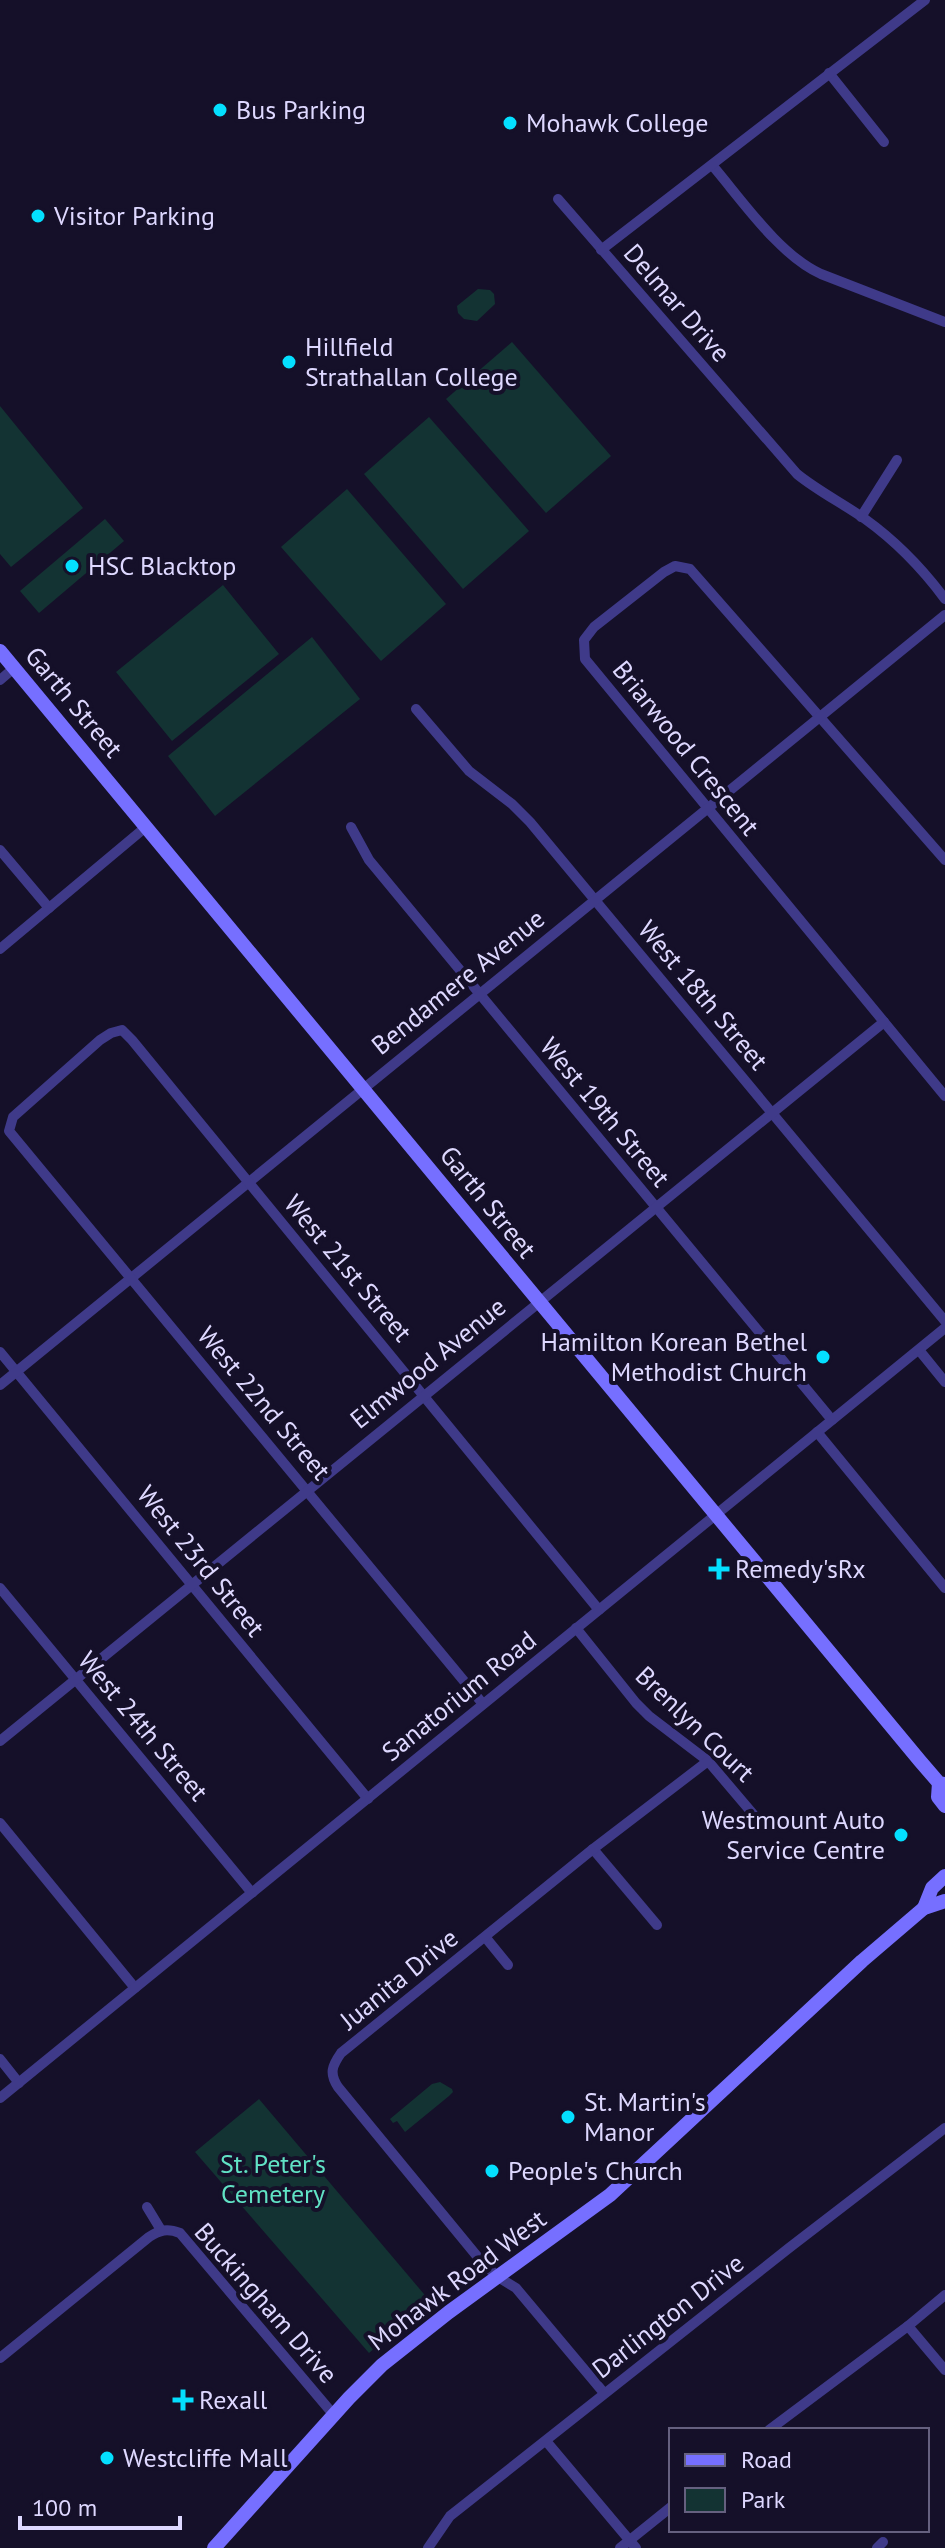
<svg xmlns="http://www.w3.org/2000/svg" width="945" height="2548" viewBox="0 0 945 2548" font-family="'PT Sans',sans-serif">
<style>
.green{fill:#133333}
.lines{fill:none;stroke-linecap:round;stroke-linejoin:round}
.street{stroke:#3f3a89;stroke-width:10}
.secondary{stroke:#766fff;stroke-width:14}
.poi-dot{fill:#04dfff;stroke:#151029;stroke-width:3}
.labels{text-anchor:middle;stroke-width:8;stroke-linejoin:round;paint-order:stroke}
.poi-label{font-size:26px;fill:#ded8ff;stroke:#151029;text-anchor:start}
.street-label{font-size:26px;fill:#ded8ff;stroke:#151029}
.park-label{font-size:26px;fill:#61e2c5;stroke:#151029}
</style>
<rect width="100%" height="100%" fill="#151029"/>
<!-- green -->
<g class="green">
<path d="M478 289 490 290 494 294 495 304 477 321 464 319 458 313 457 306Z"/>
<path d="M512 342 611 456 546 513 446 399Z"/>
<path d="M0 406 83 508 11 567 0 554Z"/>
<path d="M429 417 529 531 463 589 364 474Z"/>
<path d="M347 489 446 604 381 661 281 547Z"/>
<path d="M105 519 124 541 39 613 20 591Z"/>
<path d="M223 585 279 654 172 741 116 672Z"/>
<path d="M312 637 360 699 215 816 168 756Z"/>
<path d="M440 2082 452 2089 453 2092 449 2096 405 2132 397 2121 393 2123 390 2119 432 2084Z"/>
<path d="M259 2099 429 2300 369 2353 195 2152Z"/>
</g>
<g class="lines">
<!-- street -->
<g class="street">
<path d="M829 73 884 142"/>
<path d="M712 165C742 200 779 255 821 274L945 322"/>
<path d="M558 199 797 474C818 491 842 503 865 519 897 542 922 568 945 599"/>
<path d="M601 250 925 0"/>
<path d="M861 517 897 460"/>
<path d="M0 680 14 668"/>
<path d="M416 709 469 771 512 804 530 822 945 1321"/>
<path d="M351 827 369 860 832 1420"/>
<path d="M0 850 49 908"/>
<path d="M945 860 690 569 675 566 664 572 594 627 584 640 585 659 945 1096"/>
<path d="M0 949 147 826"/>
<path d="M919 1350 945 1382"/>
<path d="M0 1352 368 1799"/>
<path d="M0 1385 945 615"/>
<path d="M817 1432 945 1588"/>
<path d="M0 1588 252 1893"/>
<path d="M576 1628 636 1703 649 1716 708 1761 753 1814"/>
<path d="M483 1704 9 1131 13 1117 100 1040 111 1033 122 1030 132 1040 599 1610"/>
<path d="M0 1741 884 1022"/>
<path d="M0 1823 135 1988"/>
<path d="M593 1849 657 1925"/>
<path d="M486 1938 508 1965"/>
<path d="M0 2059 19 2083"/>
<path d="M0 2098 945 1328"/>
<path d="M147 2207 161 2230"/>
<path d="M908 2326 945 2370"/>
<path d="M0 2358 149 2237C160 2230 167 2228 180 2233L333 2414"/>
<path d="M604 2393 516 2288 498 2277 481 2261 338 2087C329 2073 332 2066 341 2053L593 1849 708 1761"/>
<path d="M769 2430 908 2326 945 2295"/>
<path d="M546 2441 636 2548"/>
<path d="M428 2548 450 2516 789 2248 945 2128"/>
<path d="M620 2548 671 2507"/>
<path d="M877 2548 883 2542"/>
</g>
<!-- secondary -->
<g class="secondary">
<path d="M0 651 920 1761 939 1783 945 1784"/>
<path d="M939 1783 938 1797 945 1806"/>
<path d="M924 1908 932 1888 945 1876"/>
<path d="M214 2548 349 2398 382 2365 449 2312 610 2195 862 1961 924 1908 945 1901"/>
</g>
</g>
<!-- markers -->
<g class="poi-dot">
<circle cx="220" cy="110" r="8"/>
<circle cx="510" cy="123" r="8"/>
<circle cx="38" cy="216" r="8"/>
<circle cx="289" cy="362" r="8"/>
<circle cx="72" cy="566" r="8"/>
<circle cx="823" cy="1357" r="8"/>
<path d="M715 1557h8v8h8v8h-8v8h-8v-8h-8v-8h8z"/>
<circle cx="901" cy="1835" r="8"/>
<circle cx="568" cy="2117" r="8"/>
<circle cx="492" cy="2171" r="8"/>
<path d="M179 2388h8v8h8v8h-8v8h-8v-8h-8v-8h8z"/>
<circle cx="107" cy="2458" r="8"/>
</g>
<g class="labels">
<!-- poi labels -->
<g class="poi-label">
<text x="236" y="119">Bus Parking</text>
<text x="526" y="132">Mohawk College</text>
<text x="54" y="225">Visitor Parking</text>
<text x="305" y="356">Hillfield<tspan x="305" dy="30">Strathallan College</tspan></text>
<text x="88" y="575">HSC Blacktop</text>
<text x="807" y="1351" text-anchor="end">Hamilton Korean Bethel<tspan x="807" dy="30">Methodist Church</tspan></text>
<text x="735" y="1578">Remedy'sRx</text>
<text x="885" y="1829" text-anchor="end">Westmount Auto<tspan x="885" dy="30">Service Centre</tspan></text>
<text x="584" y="2111">St. Martin's<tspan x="584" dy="30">Manor</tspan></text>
<text x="508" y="2180">People's Church</text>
<text x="199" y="2409">Rexall</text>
<text x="123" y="2467">Westcliffe Mall</text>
</g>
<!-- street labels -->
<g class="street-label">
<text transform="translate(677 303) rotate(49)" y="9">Delmar Drive</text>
<text transform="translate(74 702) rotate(50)" y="9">Garth Street</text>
<text transform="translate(686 748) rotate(51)" y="9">Briarwood Crescent</text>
<text transform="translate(458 982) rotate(-39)" y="9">Bendamere Avenue</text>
<text transform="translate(703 995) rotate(50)" y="9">West 18th Street</text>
<text transform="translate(605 1112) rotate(50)" y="9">West 19th Street</text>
<text transform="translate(488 1202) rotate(51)" y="9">Garth Street</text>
<text transform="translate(348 1268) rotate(50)" y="9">West 21st Street</text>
<text transform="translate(428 1363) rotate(-39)" y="9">Elmwood Avenue</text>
<text transform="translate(264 1403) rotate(50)" y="9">West 22nd Street</text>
<text transform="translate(201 1561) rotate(51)" y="9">West 23rd Street</text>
<text transform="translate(459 1696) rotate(-39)" y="9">Sanatorium Road</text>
<text transform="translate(695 1724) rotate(44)" y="9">Brenlyn Court</text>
<text transform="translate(143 1726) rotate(50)" y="9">West 24th Street</text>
<text transform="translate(399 1979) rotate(-39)" y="9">Juanita Drive</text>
<text transform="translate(457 2280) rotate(-37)" y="9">Mohawk Road West</text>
<text transform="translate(266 2303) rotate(49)" y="9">Buckingham Drive</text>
<text transform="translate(668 2316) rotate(-38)" y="9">Darlington Drive</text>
</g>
<!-- park labels -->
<g class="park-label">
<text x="273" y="2173">St. Peter's<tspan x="273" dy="30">Cemetery</tspan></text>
</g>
</g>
<!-- legend -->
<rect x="669" y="2428" width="260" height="104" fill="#151029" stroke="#65607f" stroke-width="2"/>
<rect x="685" y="2454" width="40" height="12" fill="#766fff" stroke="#65607f" stroke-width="2"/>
<text x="741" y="2468" font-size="24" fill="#ded8ff">Road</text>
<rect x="685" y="2488" width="40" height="24" fill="#133333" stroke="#65607f" stroke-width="2"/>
<text x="741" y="2508" font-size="24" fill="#ded8ff">Park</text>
<!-- scale -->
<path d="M20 2516v12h160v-12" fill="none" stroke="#ded8ff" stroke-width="4"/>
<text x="32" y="2516" font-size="24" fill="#ded8ff" stroke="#151029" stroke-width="6" paint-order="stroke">100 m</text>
</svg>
